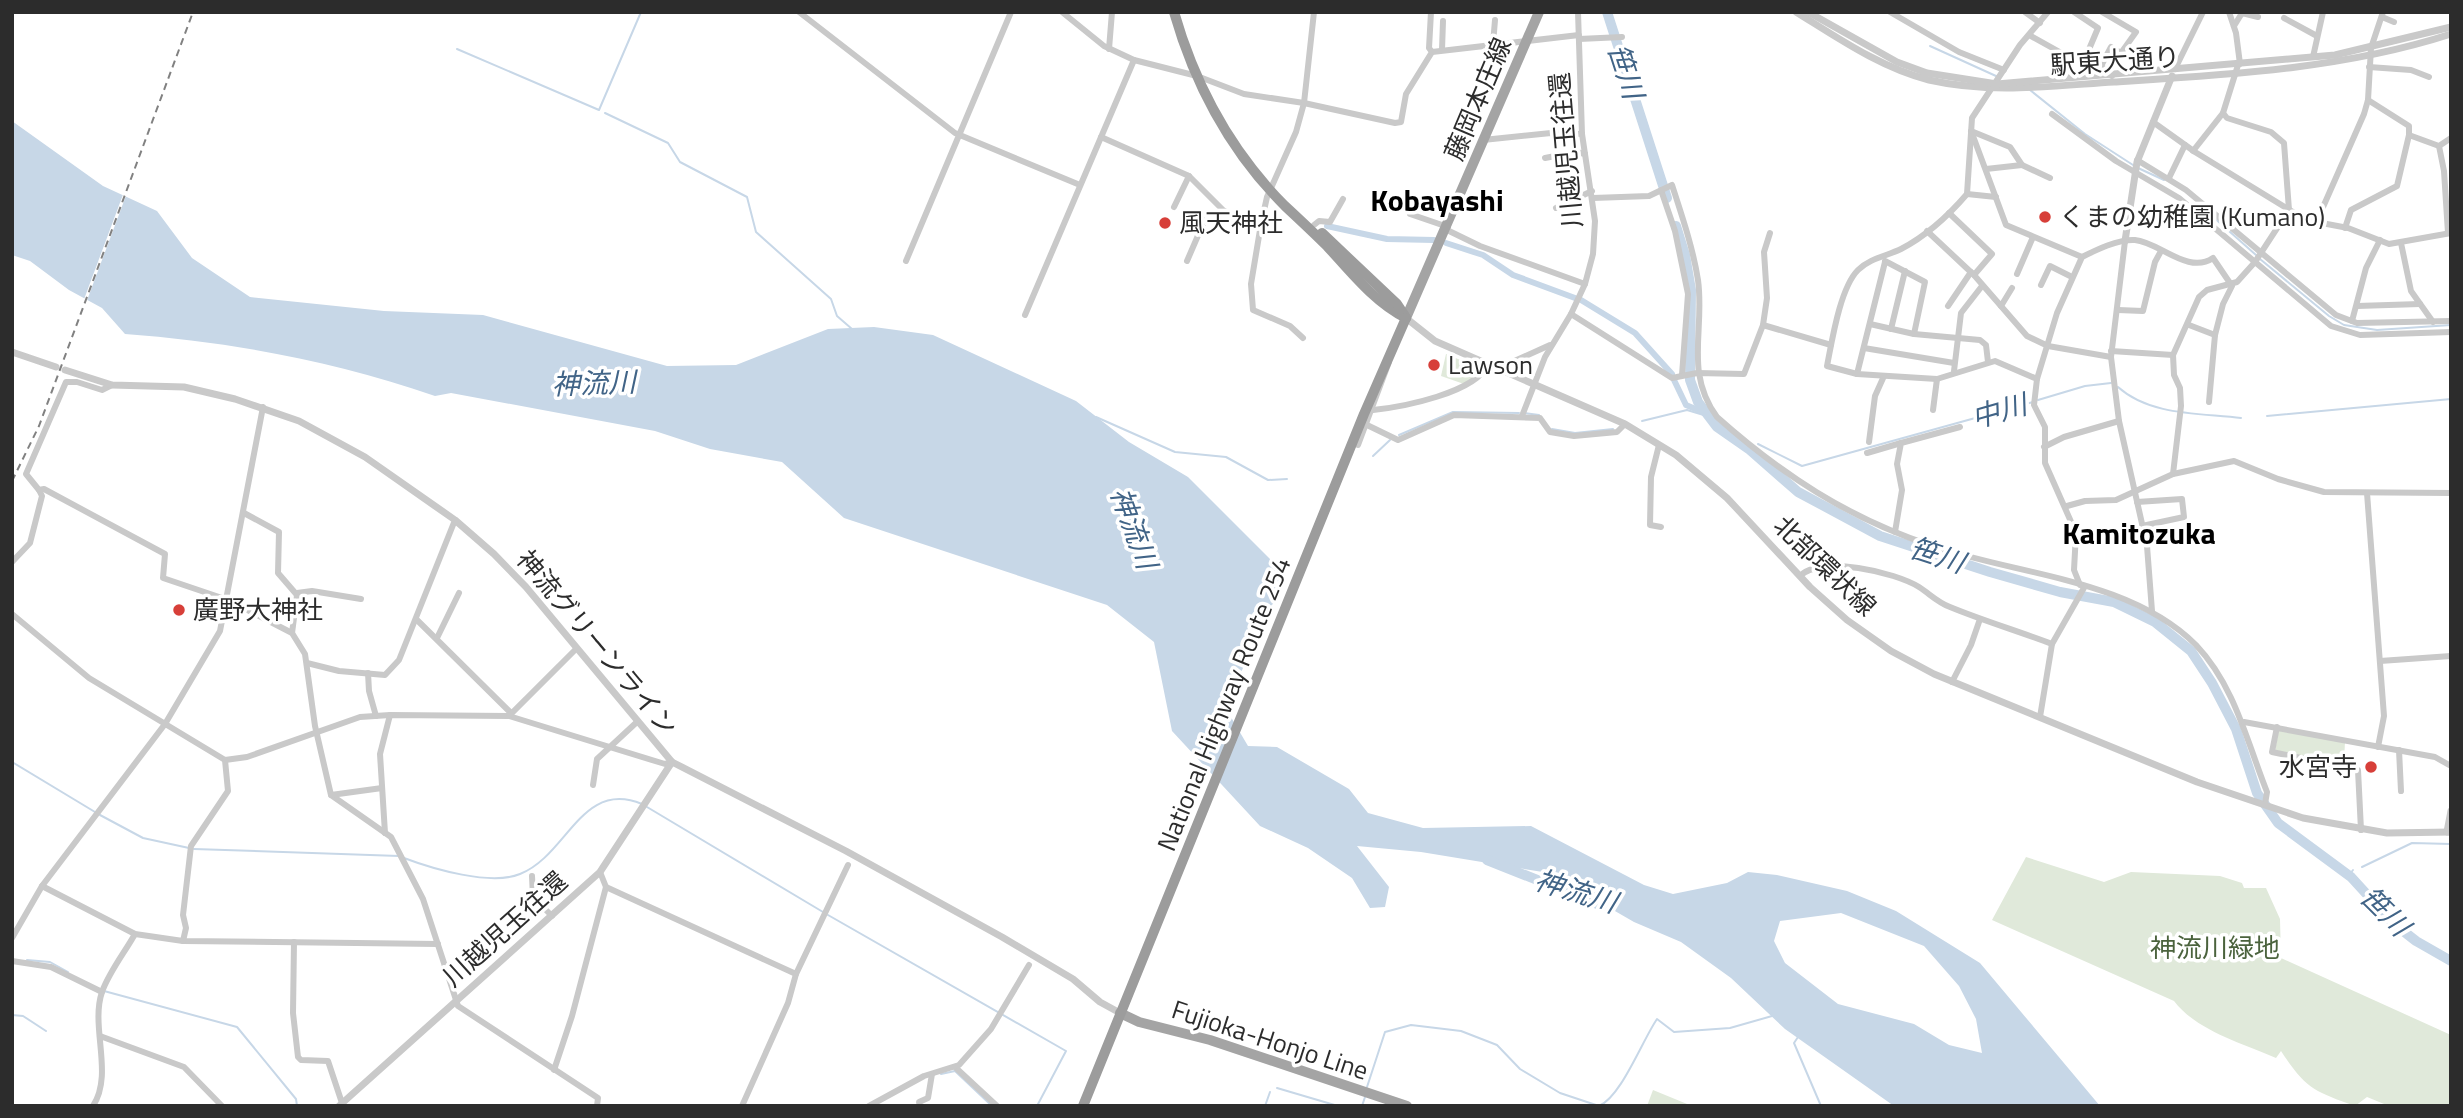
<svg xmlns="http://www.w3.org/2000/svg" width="2463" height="1118" viewBox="0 0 2463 1118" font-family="'Titillium Web','Noto Sans JP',sans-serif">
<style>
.green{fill:#e0e9da}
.water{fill:#c7d7e7;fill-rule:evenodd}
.pier{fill:#fff}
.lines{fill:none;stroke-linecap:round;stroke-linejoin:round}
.stream{stroke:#c7d7e7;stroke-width:2}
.canal{stroke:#c7d7e7;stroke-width:6}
.river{stroke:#c7d7e7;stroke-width:10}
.minor{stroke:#c9c9c9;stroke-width:6}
.tertiary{stroke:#c9c9c9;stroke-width:7}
.primary{stroke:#a4a4a4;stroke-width:10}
.trunk{stroke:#9c9c9c;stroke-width:10}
.rail{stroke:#818181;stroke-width:2;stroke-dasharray:7 5;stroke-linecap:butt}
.poi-dot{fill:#d73f39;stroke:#fff;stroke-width:2.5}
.labels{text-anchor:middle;stroke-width:7;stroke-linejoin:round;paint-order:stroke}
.street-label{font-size:26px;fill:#2c2c2c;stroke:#fff}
.poi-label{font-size:26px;fill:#2c2c2c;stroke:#fff;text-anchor:start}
.park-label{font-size:26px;fill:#4b633d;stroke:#fff}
.water-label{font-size:28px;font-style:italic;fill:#416487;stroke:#fff}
.quarter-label{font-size:30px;font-weight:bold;fill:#000;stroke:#fff}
</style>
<rect width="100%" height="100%" fill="#fff"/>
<!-- green -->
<g class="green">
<path d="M1446 354 1477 367 1475 377 1464 384 1441 376Z"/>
<path d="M2279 729 2345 741 2344 763 2275 751Z"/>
<path d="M2026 857 2104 882 2131 872 2220 876 2242 883 2244 888H2266L2280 919 2281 958 2451 1035V1106H2389L2367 1097 2355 1106C2314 1091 2306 1089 2281 1051L2276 1058C2242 1043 2197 1031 2174 1001L1992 920Z"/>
<path d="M1653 1090 1692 1106H1647Z"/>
</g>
<!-- water -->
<path class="water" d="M12 121 103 186 157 211 192 258 250 297 384 311 483 315 667 366 736 365 828 329 874 327 933 335 1076 401 1129 442 1188 477 1286 575 1225 707 1248 746 1277 747 1349 789 1368 813 1423 828 1531 826 1644 885 1673 894 1727 883 1748 872 1777 875 1847 891 1896 911 1980 963 2100 1106H1894L1785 1029 1731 978 1681 942 1634 922 1549 873 1421 852 1357 846 1389 887 1385 907 1370 908 1352 878 1308 848 1260 826 1172 731 1154 642 1107 605 844 518 782 462 710 449 655 431 451 393 435 396C333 361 232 342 125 334L102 308 69 290 30 261 12 255ZM1841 913 1924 946 1959 986 1976 1019 1982 1053 1949 1045 1914 1024 1838 1004 1785 963 1774 941 1780 921Z"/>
<!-- pier -->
<path class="pier" d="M124 192 127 193 86 303 83 302Z"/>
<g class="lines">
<!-- stream -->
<g class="stream">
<path d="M1930 46 1996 76"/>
<path d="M457 49 599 110 641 12"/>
<path d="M2030 90 2085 134 2133 165"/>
<path d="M605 113 668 143 680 162 747 197 756 232 831 299 837 316 852 329"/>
<path d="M2138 168 2164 180"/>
<path d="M2203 208 2256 255"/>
<path d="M2260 259 2329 316 2344 325 2377 330 2451 325"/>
<path d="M2118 387C2150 416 2201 413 2241 418"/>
<path d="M2038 400 2085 386 2111 383"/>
<path d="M1524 413 1539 415"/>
<path d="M2267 416 2451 399"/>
<path d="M1096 417 1175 452 1226 457 1268 480 1287 479"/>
<path d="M1642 421 1687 410 1707 416"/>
<path d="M1552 429 1575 433 1613 429"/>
<path d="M1399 435 1453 412 1519 413"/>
<path d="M1758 444 1802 466 2033 402"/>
<path d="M1373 456 1390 440"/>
<path d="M12 762 95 812"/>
<path d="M647 807 823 912"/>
<path d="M100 815 143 838 189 848"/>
<path d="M194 849 399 856"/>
<path d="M404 858C433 869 491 886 520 874 568 855 581 779 642 804"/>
<path d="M2362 867 2412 843 2451 844"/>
<path d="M2349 875 2353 870"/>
<path d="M828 915 1066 1051 1037 1106"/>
<path d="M27 960 50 962 68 972"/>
<path d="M104 991 237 1027 296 1099 297 1106"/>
<path d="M12 1015 23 1016 46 1031"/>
<path d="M1798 1037 1794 1043 1821 1106"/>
<path d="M941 1074 955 1071 992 1106"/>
<path d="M1367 1087 1385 1032 1411 1025 1461 1031 1497 1045 1520 1069 1560 1093 1599 1106C1621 1097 1642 1041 1657 1019L1674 1032 1730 1028 1772 1016"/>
<path d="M1277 1088 1338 1106"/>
<path d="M1265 1106 1270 1092"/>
<path d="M1362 1106 1365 1097"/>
</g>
<!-- canal -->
<g class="canal">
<path d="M1327 226 1387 239 1434 240"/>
<path d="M1446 243 1483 255 1513 275 1575 298"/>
<path d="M1581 300 1635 333 1672 374"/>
<path d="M1674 380 1686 405 1705 413"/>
</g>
<!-- river -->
<g class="river">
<path d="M1607 12 1667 198"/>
<path d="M1676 226 1685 255 1691 290 1690 380 1698 402 1717 427 1750 450 1798 492 1880 536 1990 572 2060 592 2114 602 2155 622 2191 651 2212 683 2236 729 2257 793 2278 823 2351 877 2393 923 2416 941 2451 961"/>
<path d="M1487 860 1600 905 1617 906"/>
</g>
<!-- minor -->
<g class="minor">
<path d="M799 12 955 133 1080 185"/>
<path d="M1062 12 1104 46 1134 60 1197 76 1244 94 1304 103 1395 123 1401 122 1406 94 1432 52 1429 48 1431 12"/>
<path d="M1890 12 1959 52 2004 70"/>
<path d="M2025 12 2040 23"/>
<path d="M2102 12 2136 32 2121 53 2111 47 2101 66 2112 76"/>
<path d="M2229 12 2236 33 2240 64"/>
<path d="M2382 17 2394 22"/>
<path d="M2284 18 2317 36"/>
<path d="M2234 26 2242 13 2258 17"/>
<path d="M2029 35 2074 60 2087 54 2098 28 2074 12"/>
<path d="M1579 39 1622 37"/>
<path d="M1493 44 1495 20"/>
<path d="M1109 49 1112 12"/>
<path d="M1442 50 1443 21"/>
<path d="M1432 52 1579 35"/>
<path d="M2313 57 2323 12"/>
<path d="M2369 67 2411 70 2429 77"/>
<path d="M2175 69 2203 12"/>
<path d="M2368 100 2409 126V135L2439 146 2451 138"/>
<path d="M2052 114 2116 161 2179 198 2331 326 2360 335 2451 332"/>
<path d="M2153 122 2195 152 2306 220 2348 228 2389 244 2451 233"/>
<path d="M1971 131 2010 147 2022 165 2050 178"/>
<path d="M1973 136 2006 225 2082 257"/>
<path d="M1101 137 1189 176 1224 211 1261 224"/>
<path d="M1483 140 1551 133 1582 134"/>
<path d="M2439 146 2444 171 2448 233"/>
<path d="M2193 151 2223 113"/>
<path d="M1545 158 1576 152 1585 154"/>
<path d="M2137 160 2186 190 2336 315 2357 323 2451 321"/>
<path d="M1986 169 2022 165"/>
<path d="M2169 178 2185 145"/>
<path d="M1661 190 1675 231 1688 294 1682 375"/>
<path d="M1967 194 1996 197"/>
<path d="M1593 198 1649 196 1672 185C1682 216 1693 248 1698 280 1705 330 1684 372 1717 417 1781 474 1848 518 1930 545 2015 575 2129 578 2196 645 2235 686 2247 742 2267 792L2265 804"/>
<path d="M1174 207 1189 176"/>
<path d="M1556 208 1592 191"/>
<path d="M1949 213 1992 254 1974 275"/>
<path d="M1410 214 1448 227"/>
<path d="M2316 223 2364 114 2368 100 2371 48 2383 12"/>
<path d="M1314 225 1319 221 1330 222 1343 199"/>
<path d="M2345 228 2351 210 2397 186 2409 135"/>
<path d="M1447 230 1480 246 1585 284"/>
<path d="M1927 231 1974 275 2027 336 2048 346 2111 357"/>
<path d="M2125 241 2111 357 2119 421 2147 546 2152 611"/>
<path d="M2401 243 2411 291 2433 322"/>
<path d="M906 261 1011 12"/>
<path d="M1187 261 1206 217 1222 215 1224 211"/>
<path d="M1885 261 1925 282 1914 334"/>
<path d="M2017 274 2033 237"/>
<path d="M2041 285 2050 266 2072 277"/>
<path d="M1948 306 1971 272"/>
<path d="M2001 306 2012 288"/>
<path d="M2357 306 2420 304"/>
<path d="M2118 310 2143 311 2155 262 2161 251"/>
<path d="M1571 314 1672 378 1697 373 1744 374 1763 325 1767 298 1764 252 1770 233"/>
<path d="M1025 315 1134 60"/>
<path d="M2352 321 2366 268 2380 240"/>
<path d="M1870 324 1914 334 1980 340 1986 345 1988 362"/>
<path d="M1763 325 1831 345"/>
<path d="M1891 329 1905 271"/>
<path d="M1303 338 1290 326 1253 310 1251 284 1261 224 1267 197 1296 132 1304 103 1314 12"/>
<path d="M1864 348 1954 363"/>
<path d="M2111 351 2173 355"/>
<path d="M1502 370 1510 363 1550 345"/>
<path d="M1954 371 1961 313 1982 286"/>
<path d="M1857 374 1885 262"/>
<path d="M2037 379 1995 361 1937 379 1857 374 1827 366C1832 341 1840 288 1858 270 1870 258 1887 256 1901 249 1926 236 1949 215 1967 194L1972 118 2020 45 2048 12"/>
<path d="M112 385 102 390 77 382H66L26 474 39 490 44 489 165 554 163 578 228 600 292 633 305 654 315 726 331 795 391 837 423 899 458 1006 598 1098 597 1106"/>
<path d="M2209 402 2215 335"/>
<path d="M1373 410C1402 407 1476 393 1488 364"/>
<path d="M1933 410 1937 379"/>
<path d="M1522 416 1545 357 1571 314 1585 284 1593 254 1595 221 1582 134 1578 12"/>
<path d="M1367 425 1398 440 1454 415 1540 418 1550 432 1574 436 1617 432 1625 424"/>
<path d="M1869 442 1875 396 1884 376"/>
<path d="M1358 445 1389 362"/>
<path d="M1659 445 1651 477 1650 525 1661 527"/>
<path d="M2044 447 2064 437 2119 421"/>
<path d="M1867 453 1901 443"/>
<path d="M2173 474 2181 406 2180 388 2174 375 2173 355 2199 297 2207 290 2237 282 2255 262 2289 210 2284 143 2271 132 2227 118 2223 113 2238 65"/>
<path d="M2367 493 2384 716 2378 747"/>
<path d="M2137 502 2182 499 2184 517 2142 526"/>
<path d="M2067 506 2085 501 2116 500 2173 474 2234 461 2278 479 2324 492 2451 493"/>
<path d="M244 513 279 532 278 573 297 595 292 633"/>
<path d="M1895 532 1902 490 1897 464 1901 443 1960 427"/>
<path d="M12 562 30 543 42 496 39 490"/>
<path d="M1800 576C1821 555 1895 572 1919 587 1930 594 1937 602 1950 607 1984 621 2018 631 2052 644"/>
<path d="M2080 585 2074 570 2076 533 2045 463V427L2034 405 2037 379 2057 313 2082 257C2096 250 2118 239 2135 240 2159 242 2188 275 2213 258L2232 286 2223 304 2215 335 2189 325"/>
<path d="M297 593 312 591 361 599"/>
<path d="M12 614 89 678 225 760 247 757 360 717 390 715 509 716 665 764 672 762"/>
<path d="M416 619 511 713"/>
<path d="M437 638 459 593"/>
<path d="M2380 661 2451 656"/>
<path d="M307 663 339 671 385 675 399 660 455 520"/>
<path d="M368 673 369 691 376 716"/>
<path d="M1952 682 1971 645 1980 619"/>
<path d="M510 715 576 649"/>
<path d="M2040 717 2052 644 2085 586"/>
<path d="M2244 722 2435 757 2451 766"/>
<path d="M2277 727 2272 752 2358 770 2361 830"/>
<path d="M2399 750 2401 791"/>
<path d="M593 785 597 759 638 721"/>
<path d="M331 795 382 788"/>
<path d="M385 833 380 754 390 715"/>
<path d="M532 876 533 897 552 916"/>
<path d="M42 886 135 934 183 941 438 944"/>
<path d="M606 887 796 974"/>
<path d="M12 938 42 886 165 724 220 631 263 407"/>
<path d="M183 941 186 928 183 915 191 846 228 791 225 760"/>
<path d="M294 942 293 1013 298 1057 301 1060 328 1061 342 1103"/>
<path d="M12 961 51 967 102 992"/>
<path d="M100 1036 184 1067 222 1106"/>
<path d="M956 1068 997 1106"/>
<path d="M554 1070 572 1016 606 887 600 872"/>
<path d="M93 1106C114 1074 90 1027 102 992 109 972 125 952 135 934"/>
<path d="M742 1106 788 1003 796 974 848 865"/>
<path d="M869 1106 924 1076 959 1065 991 1029 1029 965"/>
<path d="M920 1106 919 1102 928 1098 932 1074"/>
</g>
<!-- tertiary -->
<g class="tertiary">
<path d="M1796 12C1838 38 1881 68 1929 80 1991 94 2051 86 2114 82 2227 75 2343 69 2451 34"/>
<path d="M1808 12 1897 62 1927 73 1997 84 2335 55 2451 27"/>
<path d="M2125 241 2137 162 2172 76"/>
<path d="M1406 318 1435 341 1625 424 1676 455 1727 498 1810 587 1847 620 1891 651 1934 674 2197 782 2303 818 2387 833 2451 832"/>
<path d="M12 352 56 367"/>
<path d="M65 370 112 385 184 387 235 399 299 421 365 457 455 520 494 554 526 587 672 762 846 851 1002 937 1073 979 1100 1002 1120 1013"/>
<path d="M2447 832 2451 811"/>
<path d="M339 1106 600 872 672 762"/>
</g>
<!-- primary -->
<g class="primary">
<path d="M1406 318 1539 12"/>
<path d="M1120 1013 1139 1022 1210 1040 1407 1106"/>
</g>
<!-- trunk -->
<g class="trunk">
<path d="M1174 12C1195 85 1231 152 1285 206 1299 219 1313 232 1327 246 1350 271 1375 303 1406 318"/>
<path d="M1322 233 1397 304 1405 316"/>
<path d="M1083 1106 1364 414 1406 318"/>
</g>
<!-- rail -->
<path class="rail" d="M12 481 39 426 193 12"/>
</g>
<!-- markers -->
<g class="poi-dot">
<circle cx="2045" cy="217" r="7"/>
<circle cx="1165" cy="223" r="7"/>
<circle cx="1434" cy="365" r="7"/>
<circle cx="179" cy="610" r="7"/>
<circle cx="2371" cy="767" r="7"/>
</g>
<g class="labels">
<!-- street labels -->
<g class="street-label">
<text transform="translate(2115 61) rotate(-4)" y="9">駅東大通り</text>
<text transform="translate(1478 99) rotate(-67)" y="9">藤岡本庄線</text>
<text transform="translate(1566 150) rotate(-95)" y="9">川越児玉往還</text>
<text transform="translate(1825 566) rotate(44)" y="9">北部環状線</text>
<text transform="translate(597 643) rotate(50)" y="9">神流グリーンライン</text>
<text transform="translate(1224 704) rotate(-68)" y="9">National Highway Route 254</text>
<text transform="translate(505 929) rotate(-42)" y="9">川越児玉往還</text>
<text transform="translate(1270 1040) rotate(18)" y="9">Fujioka-Honjo Line</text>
</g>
<!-- poi labels -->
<g class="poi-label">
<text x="2059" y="226">くまの幼稚園 (Kumano)</text>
<text x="1179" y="232">風天神社</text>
<text x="1448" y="374">Lawson</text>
<text x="193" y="619">廣野大神社</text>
<text x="2357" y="776" text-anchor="end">水宮寺</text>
</g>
<!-- park labels -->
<g class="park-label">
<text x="2215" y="957">神流川緑地</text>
</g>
<!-- water labels -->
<g class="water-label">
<text transform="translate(1626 71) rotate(72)" y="10">笹川</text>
<text transform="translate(594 383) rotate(-2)" y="10">神流川</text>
<text transform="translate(1999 411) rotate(-16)" y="10">中川</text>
<text transform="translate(1134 528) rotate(70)" y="10">神流川</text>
<text transform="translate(1937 555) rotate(18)" y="10">笹川</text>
<text transform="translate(1576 891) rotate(17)" y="10">神流川</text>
<text transform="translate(2385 911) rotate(45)" y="10">笹川</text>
</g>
<!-- quarter labels -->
<g class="quarter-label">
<text x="1437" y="211">Kobayashi</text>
<text x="2139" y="544">Kamitozuka</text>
</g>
</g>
<!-- border -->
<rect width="2463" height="1118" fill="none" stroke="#2c2c2c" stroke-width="28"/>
</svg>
